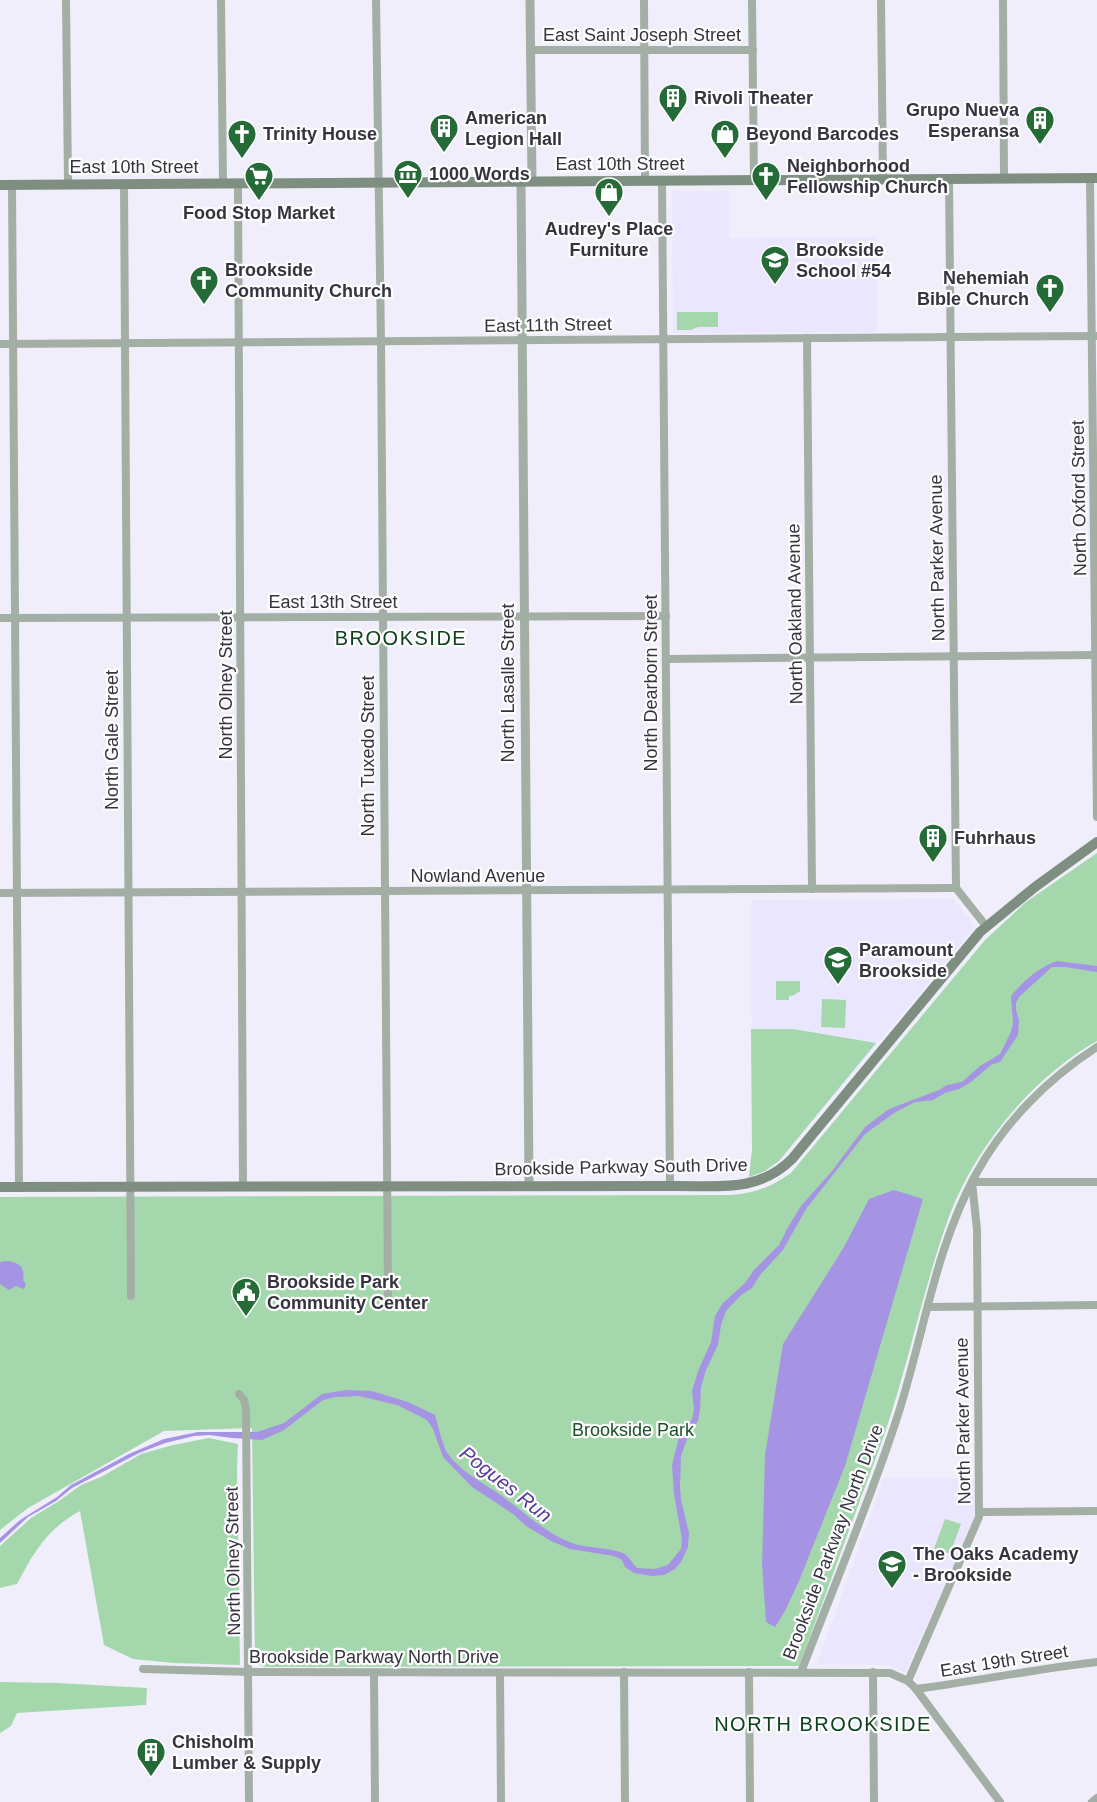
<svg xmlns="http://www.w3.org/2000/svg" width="1097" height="1802" viewBox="0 0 1097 1802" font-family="Arial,sans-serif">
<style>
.built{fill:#e9e6fd}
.green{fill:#a5d7ad}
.water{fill:#a594e4}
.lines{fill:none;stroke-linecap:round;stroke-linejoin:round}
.minor{stroke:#a3afa5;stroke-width:8}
.tertiary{stroke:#a3afa5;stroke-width:9}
.secondary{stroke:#7e8f81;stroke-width:10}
.labels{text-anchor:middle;stroke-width:4.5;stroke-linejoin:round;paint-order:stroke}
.street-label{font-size:18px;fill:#35333f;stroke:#fdfdfd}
.poi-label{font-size:18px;font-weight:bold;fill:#35333f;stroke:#fdfdfd;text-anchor:start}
.park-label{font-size:18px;fill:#1a5129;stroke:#fdfdfd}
.neighbourhood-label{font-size:20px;letter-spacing:1.5px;fill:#0f411e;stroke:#fdfdfd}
.water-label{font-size:20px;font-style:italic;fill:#563b98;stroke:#fdfdfd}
</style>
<rect width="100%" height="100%" fill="#f0eefb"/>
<!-- built -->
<g class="built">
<path d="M672 191H729V238L877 237V332L673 333Z"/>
<path d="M953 899 972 922 974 928 779 1161 765 1171 749 1177 752 1150 751 900Z"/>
<path d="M884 1478H974V1519L905 1673 887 1665 817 1664Z"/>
</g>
<!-- green -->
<g class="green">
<path d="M677 312H718V327H698L691 330H677Z"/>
<path d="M1097 853V1041C1033 1077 976 1146 950 1214 926 1279 912 1348 891 1414 882 1443 871 1471 860 1500 840 1555 820 1610 799 1666L266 1667 257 1664 255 1659 252 1428 164 1431 28 1508 0 1530V1197L731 1195C756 1193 771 1187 791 1173L985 940 1026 902Z"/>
<path d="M776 981H800V992L796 993 795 995 789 996V1000H776Z"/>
<path d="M822 999 846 1000 845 1028 821 1027Z"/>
<path d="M751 1029H793L876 1043 779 1161 765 1171 749 1177 752 1150Z"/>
<path d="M209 1438 238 1444 237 1466 240 1665 174 1663 133 1659 104 1645 80 1511C47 1529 34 1552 17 1584L0 1588V1546L31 1518 59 1501 81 1485 101 1477 141 1454 173 1445Z"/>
<path d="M945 1519 961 1524 950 1554 934 1549Z"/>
<path d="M0 1682 57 1683 147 1688 146 1705 17 1713 11 1726 0 1733Z"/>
</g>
<!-- water -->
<g class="water">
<path d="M1057 961 1097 966V972L1065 967H1052L1019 997 1016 1003V1010L1019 1020 1018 1035 1000 1062 991 1065 971 1082 959 1089 945 1093 933 1100 915 1102 894 1113 865 1134 806 1209 783 1250 760 1275 752 1288 740 1296 726 1311 721 1325 718 1345 706 1370 701 1387 700 1410 698 1421 689 1434 681 1456 680 1486 681 1500 689 1533 688 1547 681 1562 675 1569 664 1575 652 1576 634 1573 625 1567 622 1560 614 1556 570 1549 551 1541 526 1526 513 1514 472 1487 443 1457 433 1429 427 1420 397 1405 359 1396 335 1397 323 1400 284 1430 262 1440 232 1438 209 1435 194 1436 165 1443 139 1453 72 1488 56 1501 28 1517 0 1543V1538L20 1520 57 1497 71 1485 129 1454 164 1439 198 1432H257L284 1423 322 1394 347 1390 372 1391 408 1402 435 1415C438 1425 443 1447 448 1454 462 1473 484 1483 502 1496 526 1513 547 1535 575 1544 588 1548 614 1548 625 1554 629 1557 633 1564 637 1568L655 1569 668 1565 681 1549 682 1539 674 1494 672 1465 679 1437 692 1419 694 1410 692 1391 698 1371 711 1342 715 1316 722 1304 745 1283 754 1270 779 1245 787 1229 801 1206 832 1171 865 1127 889 1109 939 1090 947 1085 962 1082 980 1066 1000 1054 1011 1032 1013 1023 1011 996C1023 981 1039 967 1057 961Z"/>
<path d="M894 1190 923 1199 845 1466 799 1581 785 1611 775 1627 766 1622 762 1565 765 1455 783 1344 844 1247 869 1199Z"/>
<path d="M4 1261C17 1261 26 1266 23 1280L26 1284 24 1289 16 1286 9 1290 0 1284V1262Z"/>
</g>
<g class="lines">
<!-- minor -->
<g class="minor">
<path d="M66 0 68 184"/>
<path d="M221 0 223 183"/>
<path d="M376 0 381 341 388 1295"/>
<path d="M644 0 645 180"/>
<path d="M752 0 754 180"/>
<path d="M881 0 883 179"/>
<path d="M1003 0 1004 178"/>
<path d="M530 50H753"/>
<path d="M1090 178 1097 817"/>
<path d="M949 179 956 888 986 926"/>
<path d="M662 180 670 1186"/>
<path d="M238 183 243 1187"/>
<path d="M124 184 131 1296"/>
<path d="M12 185 19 1187"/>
<path d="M807 338 812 889"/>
<path d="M0 344 1097 336"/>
<path d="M0 618 666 616"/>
<path d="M666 659 1097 655"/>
<path d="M0 893 956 888"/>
<path d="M928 1307 1097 1305"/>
<path d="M239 1394 244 1400 246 1409 249 1802"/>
<path d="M979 1512 1097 1511"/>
<path d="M143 1669 249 1672 890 1673 908 1681 916 1689 1000 1802"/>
<path d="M624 1672 625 1802"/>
<path d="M749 1672 750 1802"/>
<path d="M801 1672C833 1588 868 1506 896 1421 923 1340 934 1250 976 1174 1004 1123 1047 1079 1097 1047"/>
<path d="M873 1672 874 1802"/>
<path d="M374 1673 375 1802"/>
<path d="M500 1673 501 1802"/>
<path d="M908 1681 979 1517 977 1230 972 1182H1097"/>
<path d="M916 1689C977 1681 1036 1669 1097 1662"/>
<path d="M1092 1802 1097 1798"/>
</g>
<!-- tertiary -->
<g class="tertiary">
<path d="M530 0 532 181"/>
<path d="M521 181 529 1185"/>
</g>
<!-- secondary -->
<g class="secondary">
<path d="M0 185 1097 178"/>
<path d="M0 1187 670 1186C716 1185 757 1194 792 1159L980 932 1035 887 1097 842"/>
</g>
</g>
<!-- icons -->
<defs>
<g id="building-pin" transform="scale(1.5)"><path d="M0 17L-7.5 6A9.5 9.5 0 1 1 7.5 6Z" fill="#246b38" stroke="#fdfdfd"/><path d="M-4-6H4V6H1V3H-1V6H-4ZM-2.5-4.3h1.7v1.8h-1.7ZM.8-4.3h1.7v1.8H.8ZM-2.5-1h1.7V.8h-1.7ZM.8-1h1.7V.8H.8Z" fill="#fff"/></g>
<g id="church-pin" transform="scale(1.5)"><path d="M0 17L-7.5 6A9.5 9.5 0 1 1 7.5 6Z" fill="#246b38" stroke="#fdfdfd"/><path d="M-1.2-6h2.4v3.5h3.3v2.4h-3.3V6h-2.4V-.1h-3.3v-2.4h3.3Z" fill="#fff"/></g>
<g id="shop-pin" transform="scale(1.5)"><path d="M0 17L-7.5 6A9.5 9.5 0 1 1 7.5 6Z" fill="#246b38" stroke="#fdfdfd"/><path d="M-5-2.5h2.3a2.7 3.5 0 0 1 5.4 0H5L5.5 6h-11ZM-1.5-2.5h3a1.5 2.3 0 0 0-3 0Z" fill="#fff"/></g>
<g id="museum-pin" transform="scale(1.5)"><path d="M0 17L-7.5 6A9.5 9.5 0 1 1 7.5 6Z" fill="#246b38" stroke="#fdfdfd"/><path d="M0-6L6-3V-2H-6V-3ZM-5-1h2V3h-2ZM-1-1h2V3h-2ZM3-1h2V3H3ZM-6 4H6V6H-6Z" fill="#fff"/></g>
<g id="supermarket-pin" transform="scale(1.5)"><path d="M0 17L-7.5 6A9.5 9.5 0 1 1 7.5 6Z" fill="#246b38" stroke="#fdfdfd"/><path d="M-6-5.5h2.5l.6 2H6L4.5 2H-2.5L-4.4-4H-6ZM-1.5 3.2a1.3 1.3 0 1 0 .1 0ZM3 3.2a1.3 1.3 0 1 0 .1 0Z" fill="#fff"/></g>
<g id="school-pin" transform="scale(1.5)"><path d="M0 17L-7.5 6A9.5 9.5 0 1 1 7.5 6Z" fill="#246b38" stroke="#fdfdfd"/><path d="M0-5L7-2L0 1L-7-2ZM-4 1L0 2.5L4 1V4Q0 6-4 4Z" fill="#fff"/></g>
<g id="civic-pin" transform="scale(1.5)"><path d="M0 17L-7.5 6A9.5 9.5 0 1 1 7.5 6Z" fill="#246b38" stroke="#fdfdfd"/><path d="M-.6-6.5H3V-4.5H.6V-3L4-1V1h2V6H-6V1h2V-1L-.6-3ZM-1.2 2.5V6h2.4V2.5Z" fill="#fff"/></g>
</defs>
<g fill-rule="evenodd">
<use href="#building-pin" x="673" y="98"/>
<use href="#building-pin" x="1040" y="120"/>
<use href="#building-pin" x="444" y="128"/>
<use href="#church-pin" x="242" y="134"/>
<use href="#shop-pin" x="725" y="134"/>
<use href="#museum-pin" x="408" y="174"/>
<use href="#supermarket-pin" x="259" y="176"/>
<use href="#church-pin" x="766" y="176"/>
<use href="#shop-pin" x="609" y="192"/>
<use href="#school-pin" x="775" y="260"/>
<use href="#church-pin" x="204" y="280"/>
<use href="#church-pin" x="1050" y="288"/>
<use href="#building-pin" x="933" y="838"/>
<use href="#school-pin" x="838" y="960"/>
<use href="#civic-pin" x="246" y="1292"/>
<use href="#school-pin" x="892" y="1564"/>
<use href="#building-pin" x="151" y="1752"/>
</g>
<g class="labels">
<!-- street labels -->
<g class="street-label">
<text x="642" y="41">East Saint Joseph Street</text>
<text x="620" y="170">East 10th Street</text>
<text x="134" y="173">East 10th Street</text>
<text transform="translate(548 325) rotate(-1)" y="6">East 11th Street</text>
<text transform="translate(1079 498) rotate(-91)" y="6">North Oxford Street</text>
<text transform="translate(937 558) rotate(-91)" y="6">North Parker Avenue</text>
<text x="333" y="608">East 13th Street</text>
<text transform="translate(795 614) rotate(-91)" y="6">North Oakland Avenue</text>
<text transform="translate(508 683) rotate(-90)" y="6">North Lasalle Street</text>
<text transform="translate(651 683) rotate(-90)" y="6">North Dearborn Street</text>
<text transform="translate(226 685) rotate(-90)" y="6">North Olney Street</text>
<text transform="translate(112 740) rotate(-90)" y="6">North Gale Street</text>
<text transform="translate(368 756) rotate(-90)" y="6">North Tuxedo Street</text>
<text x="478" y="882">Nowland Avenue</text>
<text transform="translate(621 1167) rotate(-1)" y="6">Brookside Parkway South Drive</text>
<text transform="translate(963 1421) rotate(-91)" y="6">North Parker Avenue</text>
<text transform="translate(833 1542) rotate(-69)" y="6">Brookside Parkway North Drive</text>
<text transform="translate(233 1561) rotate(-91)" y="6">North Olney Street</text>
<text x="374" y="1663">Brookside Parkway North Drive</text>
<text transform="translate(1004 1661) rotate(-9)" y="6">East 19th Street</text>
</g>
<!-- poi labels -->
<g class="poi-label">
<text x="694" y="104">Rivoli Theater</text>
<text x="1019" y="116" text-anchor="end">Grupo Nueva<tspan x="1019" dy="21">Esperansa</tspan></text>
<text x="465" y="124">American<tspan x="465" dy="21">Legion Hall</tspan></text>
<text x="263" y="140">Trinity House</text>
<text x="746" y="140">Beyond Barcodes</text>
<text x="787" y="172">Neighborhood<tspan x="787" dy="21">Fellowship Church</tspan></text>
<text x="429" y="180">1000 Words</text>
<text x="259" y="219" text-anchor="middle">Food Stop Market</text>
<text x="609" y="235" text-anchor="middle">Audrey's Place<tspan x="609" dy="21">Furniture</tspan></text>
<text x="796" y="256">Brookside<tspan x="796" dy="21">School #54</tspan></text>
<text x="225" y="276">Brookside<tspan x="225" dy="21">Community Church</tspan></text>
<text x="1029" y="284" text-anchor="end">Nehemiah<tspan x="1029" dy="21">Bible Church</tspan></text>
<text x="954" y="844">Fuhrhaus</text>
<text x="859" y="956">Paramount<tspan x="859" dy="21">Brookside</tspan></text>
<text x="267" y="1288">Brookside Park<tspan x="267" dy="21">Community Center</tspan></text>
<text x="913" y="1560">The Oaks Academy<tspan x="913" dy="21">- Brookside</tspan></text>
<text x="172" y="1748">Chisholm<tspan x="172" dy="21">Lumber &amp; Supply</tspan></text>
</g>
<!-- park labels -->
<g class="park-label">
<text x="633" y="1436">Brookside Park</text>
</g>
<!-- neighbourhood labels -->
<g class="neighbourhood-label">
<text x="401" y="645">BROOKSIDE</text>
<text x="823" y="1731">NORTH BROOKSIDE</text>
</g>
<!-- water labels -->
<g class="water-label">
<text transform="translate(506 1484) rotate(38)" y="7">Pogues Run</text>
</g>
</g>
</svg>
